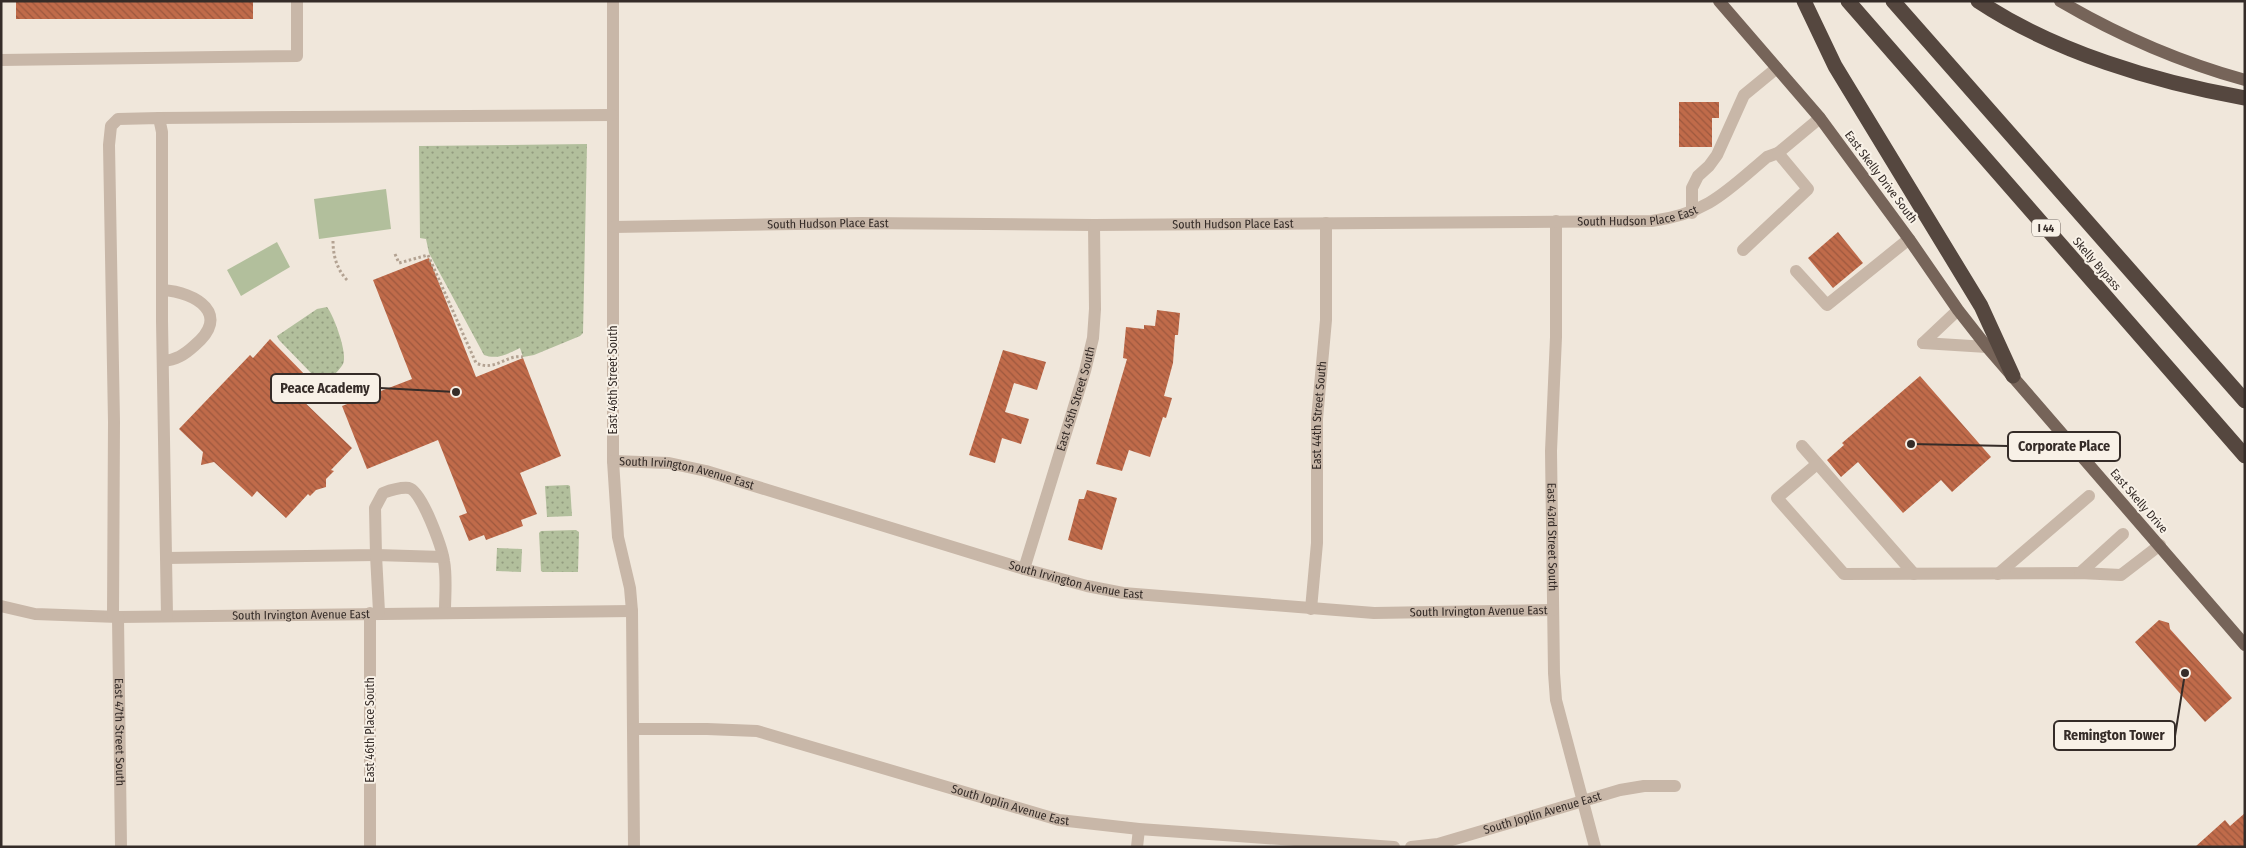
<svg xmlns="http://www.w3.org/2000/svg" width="2246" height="848" viewBox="0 0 2246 848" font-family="'Fira Sans Condensed',sans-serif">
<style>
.park{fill:url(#park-dots)}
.garden{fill:#b2bf9c}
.building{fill:url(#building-back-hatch)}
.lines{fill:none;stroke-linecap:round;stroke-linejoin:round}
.path{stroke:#b3a292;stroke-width:3;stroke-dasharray:2.5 2.5;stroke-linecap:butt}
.minor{stroke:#c8b7a8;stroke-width:12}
.major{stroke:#766459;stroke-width:12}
.highway{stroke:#55473f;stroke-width:15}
.labels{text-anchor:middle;stroke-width:4;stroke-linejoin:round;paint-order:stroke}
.shield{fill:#f8f1e7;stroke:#706761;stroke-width:1}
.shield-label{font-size:11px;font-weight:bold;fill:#352c28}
.street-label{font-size:12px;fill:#352c28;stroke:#f8f1e7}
.leader{fill:none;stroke:#352c28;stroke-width:2}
.callout-dot{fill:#352c28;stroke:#f8f1e7;stroke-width:2}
.callout{fill:#f8f1e7;stroke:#352c28;stroke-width:2}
.callout-label{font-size:14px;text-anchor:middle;font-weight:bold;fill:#352c28}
</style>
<defs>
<pattern id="park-dots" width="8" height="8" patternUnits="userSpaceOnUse" patternTransform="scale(1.25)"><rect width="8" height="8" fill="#b2bf9c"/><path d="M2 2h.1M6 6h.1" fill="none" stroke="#929b7f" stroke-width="1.8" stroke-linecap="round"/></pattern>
<pattern id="building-back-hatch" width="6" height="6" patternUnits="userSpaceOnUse" patternTransform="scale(1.25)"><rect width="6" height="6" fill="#c06b4a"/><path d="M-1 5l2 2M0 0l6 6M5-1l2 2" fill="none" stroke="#9d583e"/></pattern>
</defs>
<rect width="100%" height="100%" fill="#f0e7db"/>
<!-- park -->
<g class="park">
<path d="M587 144 583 333 580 336 534 355 523 357 520 348C507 354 497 360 484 355L429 253 426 239 420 238 419 146Z"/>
<path d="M327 307C334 316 348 354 343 364 340 369 334 375 330 379L312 374 279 340 277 336 317 309Z"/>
<path d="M568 485 570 486 572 516 547 517 545 486Z"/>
<path d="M576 530 579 532 578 572H543L541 571 539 533 541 531Z"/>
<path d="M497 548 522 549 521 572 496 571Z"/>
</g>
<!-- garden -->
<g class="garden">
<path d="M386 189 391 229 319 239 314 199Z"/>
<path d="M277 242 290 267 241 296 227 270Z"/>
</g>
<!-- building -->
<g class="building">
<rect x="16" y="1" width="237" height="18"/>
<path d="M1679 102H1719V118H1712V147H1679Z"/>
<path d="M1838 232 1863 263 1833 288 1808 258Z"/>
<path d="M429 258 476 377 523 358 561 456 520 473 537 514 521 520 523 526 486 540 484 535 469 541 459 516 467 513 438 440 367 469 342 406 412 379 373 280Z"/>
<path d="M1157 310 1180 313 1178 335H1175L1173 363 1164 396 1172 398 1166 418 1163 417 1150 457 1129 450 1122 471 1096 464 1127 359 1123 358 1126 327 1144 329V325L1155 326Z"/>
<path d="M270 339 311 381 297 395 352 448 331 470 334 471 326 479V487L316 490 310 496 308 494 286 518 257 491 252 497 214 462 201 465 203 452 179 429 250 355 253 358Z"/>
<path d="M1003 350 1046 362 1037 390 1014 383 1005 412 1029 419 1021 444 1002 438 995 463 969 455Z"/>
<path d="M1920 376 1991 457 1952 492 1941 480 1903 513 1858 462 1841 477 1827 460 1844 445 1842 443Z"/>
<path d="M1087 490 1117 498 1102 550 1068 540 1079 499H1084Z"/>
<path d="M2159 620 2169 623 2170 629 2232 698 2205 722 2135 642Z"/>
<path d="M2245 813V847H2195L2225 820 2230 826Z"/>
</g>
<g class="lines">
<!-- path -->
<g class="path">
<path d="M333 241C333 256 337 270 348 281"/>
<path d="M395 254 399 263 428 255 476 363C496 372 506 354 523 357"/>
</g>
<!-- minor -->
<g class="minor">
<path d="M613 1V461L618 537 630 588 632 611 634 847"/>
<path d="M1 60 297 56V1"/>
<path d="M159 118 612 115"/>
<path d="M1692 213V188L1698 176 1709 166 1717 155 1744 95 1777 68"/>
<path id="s1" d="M1556 221V337L1551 451 1554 673 1556 700 1595 847"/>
<path id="s2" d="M613 227 861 223 1094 225 1652 221C1707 214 1727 191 1767 157L1778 153 1820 118"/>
<path d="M1743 250 1808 189 1778 153"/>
<path d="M1796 271 1827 305 1909 239"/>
<path d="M162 290C197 292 232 315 194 346 184 355 176 360 163 361"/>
<path d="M1923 343 1987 347"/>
<path d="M1923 343 1958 310"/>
<path d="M1802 446 1914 574"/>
<path id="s3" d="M613 461 669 463 706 471 1024 569 1087 586 1123 593 1374 613 1553 610"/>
<path d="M1817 464 1777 498 1844 574 2080 573 2121 575 2160 545"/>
<path d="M166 558 376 555 375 508 383 493C391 490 400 487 409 488 422 491 442 548 444 561 447 577 445 595 445 612"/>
<path id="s4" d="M1024 569 1085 371 1093 338 1095 309 1094 225"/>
<path d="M2080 573 2123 534"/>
<path d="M1998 574 2089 496"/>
<path id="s5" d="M1 606 35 614 118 617 632 611"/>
<path id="s6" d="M1311 609 1317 543V419L1326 320V223"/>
<path d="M379 612 376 555 443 557"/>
<path d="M113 616 114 422 109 145 111 126 118 119 159 118 162 132V321L167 616"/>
<path id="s7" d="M118 617 121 847"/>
<path id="s8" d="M633 729H707L757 731 1059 820 1139 829 1394 847"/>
<path d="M370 847V613"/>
<path d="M1137 847 1139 829"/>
<path id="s9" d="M1411 847 1438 844 1620 790 1644 786H1675"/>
</g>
<!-- major -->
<g class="major">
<path d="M1719 1 1820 118 1909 239 1958 310 1987 347 2245 645"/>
<path d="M2060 1C2118 35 2180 62 2245 80"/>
</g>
<!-- highway -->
<g class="highway">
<path d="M1804 1 1835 66 1981 306 2013 376"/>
<path d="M1848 1 2245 456"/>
<path d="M1893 1 2245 401"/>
<path d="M1978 1C2055 52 2155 82 2245 98"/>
</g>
</g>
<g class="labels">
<!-- shield labels -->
<rect class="shield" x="2032" y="219.5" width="28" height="17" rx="4"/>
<g class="shield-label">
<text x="2046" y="232">I 44</text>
</g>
<!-- street labels -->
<g class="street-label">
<text transform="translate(1881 177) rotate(53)" y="4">East Skelly Drive South</text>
<text dy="4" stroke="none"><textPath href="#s2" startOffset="1025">South Hudson Place East</textPath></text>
<text dy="4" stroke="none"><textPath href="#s2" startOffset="215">South Hudson Place East</textPath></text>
<text dy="4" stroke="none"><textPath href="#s2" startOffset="620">South Hudson Place East</textPath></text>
<text transform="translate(2097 264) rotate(49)" y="4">Skelly Bypass</text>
<text transform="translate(613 380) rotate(-90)" y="4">East 46th Street South</text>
<text dy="4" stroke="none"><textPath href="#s4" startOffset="178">East 45th Street South</textPath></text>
<text dy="4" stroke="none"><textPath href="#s6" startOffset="194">East 44th Street South</textPath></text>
<text dy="4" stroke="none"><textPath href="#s3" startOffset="75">South Irvington Avenue East</textPath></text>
<text transform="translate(2139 501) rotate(49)" y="4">East Skelly Drive</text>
<text dy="4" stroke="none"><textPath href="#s1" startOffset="316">East 43rd Street South</textPath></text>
<text dy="4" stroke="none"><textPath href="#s3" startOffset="480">South Irvington Avenue East</textPath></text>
<text dy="4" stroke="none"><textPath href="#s3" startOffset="885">South Irvington Avenue East</textPath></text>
<text dy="4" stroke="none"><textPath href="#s5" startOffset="301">South Irvington Avenue East</textPath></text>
<text transform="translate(370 730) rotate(-90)" y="4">East 46th Place South</text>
<text dy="4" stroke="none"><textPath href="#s7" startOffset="115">East 47th Street South</textPath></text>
<text dy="4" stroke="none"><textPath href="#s8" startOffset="388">South Joplin Avenue East</textPath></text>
<text dy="4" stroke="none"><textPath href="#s9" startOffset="136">South Joplin Avenue East</textPath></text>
</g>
</g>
<!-- callouts -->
<path class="leader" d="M456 392L380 388M1911 444L2008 446M2185 673L2175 736"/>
<g class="callout-dot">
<circle cx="456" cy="392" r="5"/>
<circle cx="1911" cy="444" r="5"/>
<circle cx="2185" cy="673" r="5"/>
</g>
<g class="callout">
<rect x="271" y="374" width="109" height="29" rx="5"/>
<rect x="2008" y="432" width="112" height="29" rx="5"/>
<rect x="2054" y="721" width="121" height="29" rx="5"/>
</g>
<g class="callout-label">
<text x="325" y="393">Peace Academy</text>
<text x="2064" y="451">Corporate Place</text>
<text x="2114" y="740">Remington Tower</text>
</g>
<!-- border -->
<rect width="2246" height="848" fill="none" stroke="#352c28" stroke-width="5"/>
</svg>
